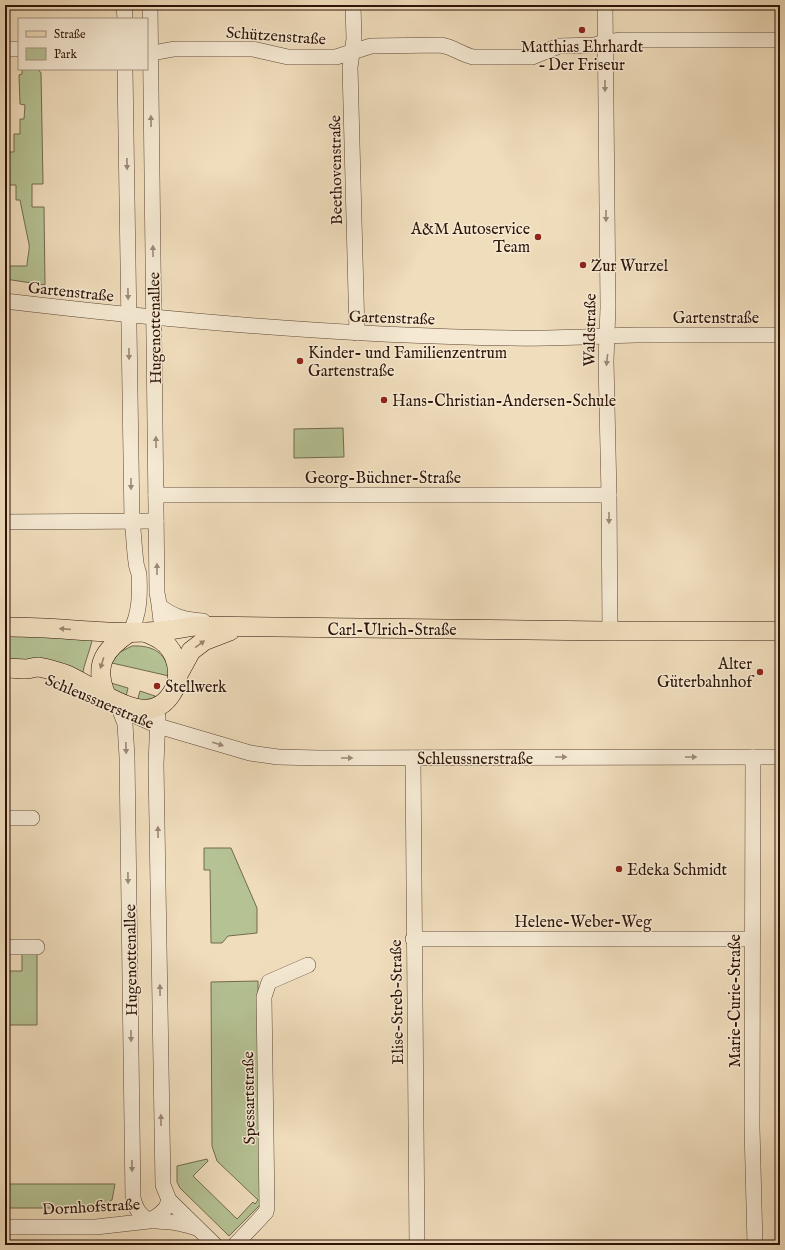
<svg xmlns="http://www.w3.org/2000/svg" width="785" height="1250" viewBox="0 0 785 1250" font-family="'IM FELL English',serif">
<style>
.green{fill:#b5c294;stroke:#726a4e}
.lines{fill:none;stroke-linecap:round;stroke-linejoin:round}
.minor-casing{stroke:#5e4634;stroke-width:16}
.major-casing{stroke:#2e1307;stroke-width:20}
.minor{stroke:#f5e9d3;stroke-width:15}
.major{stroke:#f0ddbc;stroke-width:19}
.oneway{fill:#9b8977}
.oneway2{fill:#99826b}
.poi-dot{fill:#8f2418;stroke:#f5e9d3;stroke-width:1.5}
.labels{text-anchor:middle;stroke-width:3;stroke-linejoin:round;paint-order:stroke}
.street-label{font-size:16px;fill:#2e1307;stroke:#f5e9d3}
.poi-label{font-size:16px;fill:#2e1307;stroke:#f5e9d3;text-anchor:start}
</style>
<rect width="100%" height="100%" fill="#f0ddbc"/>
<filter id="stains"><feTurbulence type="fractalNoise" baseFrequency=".005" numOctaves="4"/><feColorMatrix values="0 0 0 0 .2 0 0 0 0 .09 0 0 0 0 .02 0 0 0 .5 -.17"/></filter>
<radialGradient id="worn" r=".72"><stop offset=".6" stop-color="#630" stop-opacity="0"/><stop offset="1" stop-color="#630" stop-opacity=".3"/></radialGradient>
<!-- green -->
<g class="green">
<path d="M22 69H38L41 73 43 184H32V207H44L45 285 5 279V266H27C27 259 30 249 29 244 26 230 23 215 20 200H16V185H5V152H14V134H20V119H24L25 105 20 104 19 75 22 74Z"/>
<path d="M343 428 344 457 294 458V429Z"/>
<path d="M5 632 93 637C90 651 84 663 82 677L5 661Z"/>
<path d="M132 646C153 645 168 653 169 676L112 663 118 653Z"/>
<path d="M111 683 128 688 125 701 113 689Z"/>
<path d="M140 691 155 696V698L136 705Z"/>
<path d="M204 848H231L257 908V933L228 936 222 943H211L210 870H204Z"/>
<path d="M37 953V1025H5V971H22V954Z"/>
<path d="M258 981 260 1205 229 1236 180 1188 177 1182V1166L207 1159 208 1161 193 1176 237 1219 253 1202 255 1204 258 1200 217 1161 212 1146 211 982Z"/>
<path d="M5 1184H115L112 1200 98 1208H5Z"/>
</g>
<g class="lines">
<!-- minor casing -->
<g class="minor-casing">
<g id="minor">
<path d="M124 5 125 19"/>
<path d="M150 5 157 593C161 609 159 626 167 640"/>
<path d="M353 5 354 39 350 67 357 333"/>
<path d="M605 5 608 307 606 361 609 495 610 631"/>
<path d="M5 49H19"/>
<path d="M147 54 174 49H253L288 57H336L371 46 441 45C453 47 461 54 473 57H532L559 46 595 45 605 42 622 40H780"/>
<path d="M125 69 132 521C134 535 134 548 136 562 136 566 138 570 139 574 140 594 140 614 130 632"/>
<path d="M5 301C173 321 341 336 511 338 553 339 594 336 636 335 684 335 732 335 780 335"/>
<path d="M156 495H609"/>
<path d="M5 522 156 521"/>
<path d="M161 607C174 617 186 620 203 621"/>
<path d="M118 705 125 724 127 757 133 1198C139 1222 151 1221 171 1222 180 1223 187 1225 196 1228"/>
<path d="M122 710 158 726 250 753 278 757 319 758 780 757"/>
<path d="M158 717 156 764 163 1185 169 1200 215 1245"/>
<path d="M753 757 752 1127 755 1245"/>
<path d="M413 758 417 1245"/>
<path d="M5 818H32"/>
<path d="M413 939H752"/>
<path d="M5 947H37"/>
<path d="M5 1227H96L149 1221 160 1214 166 1208 169 1200"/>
<path d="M235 1245 266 1212 267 1207 264 997 269 982 308 965"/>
</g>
</g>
<!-- major casing -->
<g class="major-casing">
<g id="major">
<path d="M5 627C57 626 110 636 162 631 173 630 184 628 195 626L606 631H780"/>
<path d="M5 668C12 668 19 669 26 669 30 669 34 667 38 667 46 668 55 671 62 673 93 683 146 735 172 693 179 683 179 667 174 656 168 642 157 637 144 632"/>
<path d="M178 675 191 651 204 641 230 631"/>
<path d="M106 695C93 664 105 649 130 632"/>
</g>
</g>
<!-- minor -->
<use href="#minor" class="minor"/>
<!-- major -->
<use href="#major" class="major"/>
</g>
<!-- one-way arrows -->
<defs><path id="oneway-solid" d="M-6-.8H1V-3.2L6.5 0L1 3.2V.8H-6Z"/></defs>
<g class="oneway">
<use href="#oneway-solid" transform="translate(605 86) rotate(90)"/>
<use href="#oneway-solid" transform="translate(151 121) rotate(-91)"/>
<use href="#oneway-solid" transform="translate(127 164) rotate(89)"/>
<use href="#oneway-solid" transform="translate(606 216) rotate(90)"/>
<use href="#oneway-solid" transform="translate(153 251) rotate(-91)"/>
<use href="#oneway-solid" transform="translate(128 294) rotate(89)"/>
<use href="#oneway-solid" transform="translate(129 354) rotate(89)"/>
<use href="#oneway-solid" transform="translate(607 360) rotate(96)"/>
<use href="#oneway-solid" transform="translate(156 442) rotate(-91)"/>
<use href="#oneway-solid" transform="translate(131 484) rotate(90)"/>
<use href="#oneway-solid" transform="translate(609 518) rotate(90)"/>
<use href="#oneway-solid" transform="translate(157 569) rotate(-90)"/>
<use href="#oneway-solid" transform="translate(218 744) rotate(17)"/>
<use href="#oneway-solid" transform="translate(126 748) rotate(88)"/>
<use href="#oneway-solid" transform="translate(561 757)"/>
<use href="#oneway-solid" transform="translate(691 757)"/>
<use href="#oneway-solid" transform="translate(347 758)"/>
<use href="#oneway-solid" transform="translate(158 832) rotate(-91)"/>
<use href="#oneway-solid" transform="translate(128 878) rotate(89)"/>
<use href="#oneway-solid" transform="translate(160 990) rotate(-91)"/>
<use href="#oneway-solid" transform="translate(131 1036) rotate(89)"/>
<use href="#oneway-solid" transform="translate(161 1120) rotate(-91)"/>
<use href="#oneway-solid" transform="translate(132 1166) rotate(89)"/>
</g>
<g class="oneway2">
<use href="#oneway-solid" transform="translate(65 629) rotate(-175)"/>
<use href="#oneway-solid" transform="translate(200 644) rotate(-36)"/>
<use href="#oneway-solid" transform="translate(102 663) rotate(107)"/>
</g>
<!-- markers -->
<g class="poi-dot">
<circle cx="582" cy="30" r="4"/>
<circle cx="538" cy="237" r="4"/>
<circle cx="583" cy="265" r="4"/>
<circle cx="300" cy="361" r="4"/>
<circle cx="384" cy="400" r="4"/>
<circle cx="760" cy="672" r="4"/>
<circle cx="157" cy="686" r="4"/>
<circle cx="619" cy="869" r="4"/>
</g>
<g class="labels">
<!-- street labels -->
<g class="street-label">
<text transform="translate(276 35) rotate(4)" y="6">Schützenstraße</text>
<text transform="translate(335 170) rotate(-91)" y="6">Beethovenstraße</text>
<text transform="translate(71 291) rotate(6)" y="6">Gartenstraße</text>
<text transform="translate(392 317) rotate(2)" y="6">Gartenstraße</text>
<text x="716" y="323">Gartenstraße</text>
<text transform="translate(154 328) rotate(-91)" y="6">Hugenottenallee</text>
<text transform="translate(589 330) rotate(-89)" y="6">Waldstraße</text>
<text x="383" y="483">Georg-Büchner-Straße</text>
<text x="392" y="635">Carl-Ulrich-Straße</text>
<text transform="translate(100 701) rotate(23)" y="6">Schleussnerstraße</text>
<text x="475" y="764">Schleussnerstraße</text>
<text x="583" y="927">Helene-Weber-Weg</text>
<text transform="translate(130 960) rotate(-91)" y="6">Hugenottenallee</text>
<text transform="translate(734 1001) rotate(-90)" y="6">Marie-Curie-Straße</text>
<text transform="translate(396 1002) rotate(-91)" y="6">Elise-Streb-Straße</text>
<text transform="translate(248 1098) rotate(-91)" y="6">Spessartstraße</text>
<text transform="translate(91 1206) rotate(-3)" y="6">Dornhofstraße</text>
</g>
<!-- poi labels -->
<g class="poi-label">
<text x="582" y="52" text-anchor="middle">Matthias Ehrhardt<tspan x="582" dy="18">– Der Friseur</tspan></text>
<text x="530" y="234" text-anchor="end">A&amp;M Autoservice<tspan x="530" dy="18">Team</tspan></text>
<text x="591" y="271">Zur Wurzel</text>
<text x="308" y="358">Kinder- und Familienzentrum<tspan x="308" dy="18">Gartenstraße</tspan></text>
<text x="392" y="406">Hans-Christian-Andersen-Schule</text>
<text x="752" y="669" text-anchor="end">Alter<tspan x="752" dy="18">Güterbahnhof</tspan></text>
<text x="165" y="692">Stellwerk</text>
<text x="627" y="875">Edeka Schmidt</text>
</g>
</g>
<!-- margin -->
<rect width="785" height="1250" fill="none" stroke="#f0ddbc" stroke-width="20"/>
<rect x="6" y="6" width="773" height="1238" fill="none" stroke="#2e1307" stroke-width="2"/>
<rect x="10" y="10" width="765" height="1230" fill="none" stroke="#2e1307"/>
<!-- legend -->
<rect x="18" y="18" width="130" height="52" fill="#f5e9d3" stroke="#a59381"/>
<rect x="26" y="31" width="20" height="6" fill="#f0ddbc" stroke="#a59381"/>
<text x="54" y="38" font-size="12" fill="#2e1307">Straße</text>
<rect x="26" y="48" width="20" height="12" fill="#b5c294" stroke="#a59381"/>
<text x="54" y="58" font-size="12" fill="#2e1307">Park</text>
<rect width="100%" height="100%" filter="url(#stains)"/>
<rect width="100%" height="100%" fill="url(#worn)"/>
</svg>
